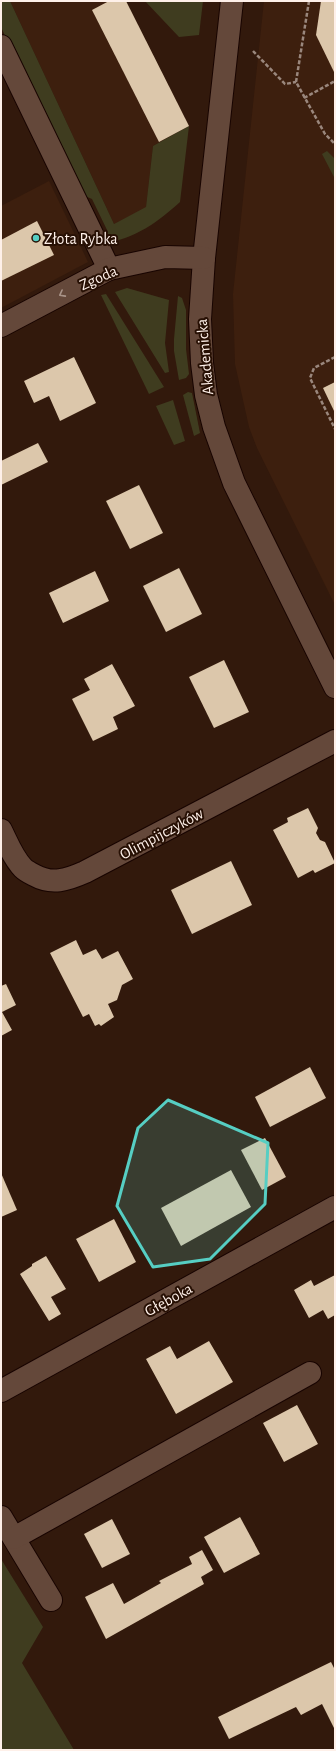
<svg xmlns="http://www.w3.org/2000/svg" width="336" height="1751" viewBox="0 0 336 1751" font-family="'Alegreya Sans',sans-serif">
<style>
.built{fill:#3d1f0e}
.green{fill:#3f3c1f}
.building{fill:#dcc7ab}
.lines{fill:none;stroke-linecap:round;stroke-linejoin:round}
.minor-casing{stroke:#180400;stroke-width:24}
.path{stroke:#9a877d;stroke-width:2.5;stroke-dasharray:4 2;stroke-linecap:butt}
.minor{stroke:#64483a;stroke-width:22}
.oneway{stroke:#a99489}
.marked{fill:#56cec3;fill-opacity:0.2;stroke:#56cec3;stroke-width:3;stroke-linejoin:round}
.poi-dot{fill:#56cec3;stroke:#271004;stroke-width:1.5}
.labels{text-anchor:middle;stroke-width:4;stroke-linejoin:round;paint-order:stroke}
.poi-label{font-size:16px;fill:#fef0e9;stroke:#271004;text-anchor:start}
.street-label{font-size:16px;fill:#fef0e9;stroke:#271004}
</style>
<rect width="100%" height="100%" fill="#32190c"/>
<!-- built -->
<g class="built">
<path d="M10 1H126L189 126 153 146 146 208 114 224Z"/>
<path d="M264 1H335V605L257 448 249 427 235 364 233 294Z"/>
<path d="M49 181 88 262 1 308V206Z"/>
</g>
<!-- green -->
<g class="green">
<path d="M1 1H10L114 224 146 207 153 146 189 126 180 202C158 222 135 239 104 243L107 230 92 199 78 193 1 27Z"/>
<path d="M145 1H203L199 35 179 37Z"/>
<path d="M327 151 335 159V179L322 154Z"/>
<path d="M127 288 169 300 165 343 169 372 165 373 115 292Z"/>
<path d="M106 294 164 387 149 394 101 295Z"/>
<path d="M178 296 182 298 186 310V349L189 374 186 378 179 380 174 351V339Z"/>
<path d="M188 392 192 393 200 433 194 436 183 395Z"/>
<path d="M173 400 185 441 174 445 156 406Z"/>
<path d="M1 1559 43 1627 22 1663 74 1750H1Z"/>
</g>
<!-- building -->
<g class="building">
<path d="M109 1H126L189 126 159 142 92 10Z"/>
<path d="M321 1H335V74L316 35Z"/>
<path d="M37 221 54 255 1 281V240Z"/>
<path d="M74 357 96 403 60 421 49 396 34 403 24 381Z"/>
<path d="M335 382V413L323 388Z"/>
<path d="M38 443 48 462 1 485V461Z"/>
<path d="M139 485 163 533 130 549 106 501Z"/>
<path d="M179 568 202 614 166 632 143 586Z"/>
<path d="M95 571 109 601 63 623 49 593Z"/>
<path d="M224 660 249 712 214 728 189 677Z"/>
<path d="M112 664 135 706 113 717 118 729 93 741 72 699 90 690 84 679Z"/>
<path d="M308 808 318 828 316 833 320 840 325 842 335 863 315 873 313 870 298 878 273 830 288 822 287 818Z"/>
<path d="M231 861 252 905 192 934 171 890Z"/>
<path d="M76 940 83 955 96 949 102 959 118 951 133 979 122 985 117 1000 108 1004 114 1017 101 1026 99 1024 95 1026 89 1014 83 1017 50 953Z"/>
<path d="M6 984 16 1005 2 1012 12 1030 1 1036V986Z"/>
<path d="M310 1067 326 1098 270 1127 255 1097Z"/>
<path d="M265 1138 286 1177 262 1190 241 1150Z"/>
<path d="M231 1170 251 1207 181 1246 161 1208Z"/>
<path d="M1 1173 17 1210 1 1217Z"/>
<path d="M114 1219 136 1262 99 1282 76 1239Z"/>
<path d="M46 1256 66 1289 51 1297 61 1314 49 1321 20 1274 32 1266V1264Z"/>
<path d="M335 1275V1315L328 1319 323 1310 309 1318 294 1290 311 1280 314 1286Z"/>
<path d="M209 1341 233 1382 176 1414 146 1359 170 1346 177 1359Z"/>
<path d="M297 1405 318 1444 284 1462 263 1423Z"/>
<path d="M240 1517 260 1554 224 1573 204 1537Z"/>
<path d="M112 1519 130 1554 102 1568 84 1534Z"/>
<path d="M202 1550 213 1570 201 1577 204 1584 106 1639 85 1597 113 1583 124 1604 161 1583 159 1581 192 1564 189 1557Z"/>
<path d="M331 1662 335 1670V1730L322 1704 301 1715 296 1707 229 1739 218 1717Z"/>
</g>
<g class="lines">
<!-- minor casing -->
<g class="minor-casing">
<g id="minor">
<path d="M232 1 204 258 200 319 202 363 206 395 214 427 234 483 335 687"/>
<path d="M1 46 109 269"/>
<path d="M1 326 109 269 165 257 204 258"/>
<path d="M1 830C7 842 13 858 23 868 26 871 30 873 34 875 52 885 67 880 85 872L335 741"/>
<path d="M1 1391 335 1207"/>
<path d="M1 1517 51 1600"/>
<path d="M14 1538 310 1373"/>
</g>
</g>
<!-- path -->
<g class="path">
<path d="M309 1 296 82 325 134 335 144"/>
<path d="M253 51 285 84 296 82"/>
<path d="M304 98 335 81"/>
<path d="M335 357 314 368 310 378 335 429"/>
</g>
<!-- minor -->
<use href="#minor" class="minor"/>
</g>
<!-- one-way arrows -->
<defs><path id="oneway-chevron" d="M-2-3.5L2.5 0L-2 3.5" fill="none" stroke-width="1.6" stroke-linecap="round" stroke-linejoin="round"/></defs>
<use class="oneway" href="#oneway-chevron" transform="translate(62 294) rotate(152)"/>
<!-- marked area -->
<path class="marked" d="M168 1100 268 1143 265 1204 210 1259 153 1267 117 1206 138 1128Z"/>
<!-- markers -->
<circle class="poi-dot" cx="36" cy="238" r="4"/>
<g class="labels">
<!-- poi labels -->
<g class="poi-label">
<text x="44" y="244">Złota Rybka</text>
</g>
<!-- street labels -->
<g class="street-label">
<text transform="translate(98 277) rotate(-24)" y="6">Zgoda</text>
<text transform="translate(204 357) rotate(-95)" y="6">Akademicka</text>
<text transform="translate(161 833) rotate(-28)" y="6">Olimpijczyków</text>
<text transform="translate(168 1299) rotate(-29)" y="6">Głęboka</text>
</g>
</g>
<!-- border -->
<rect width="336" height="1751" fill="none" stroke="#fef0e9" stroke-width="4"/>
</svg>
